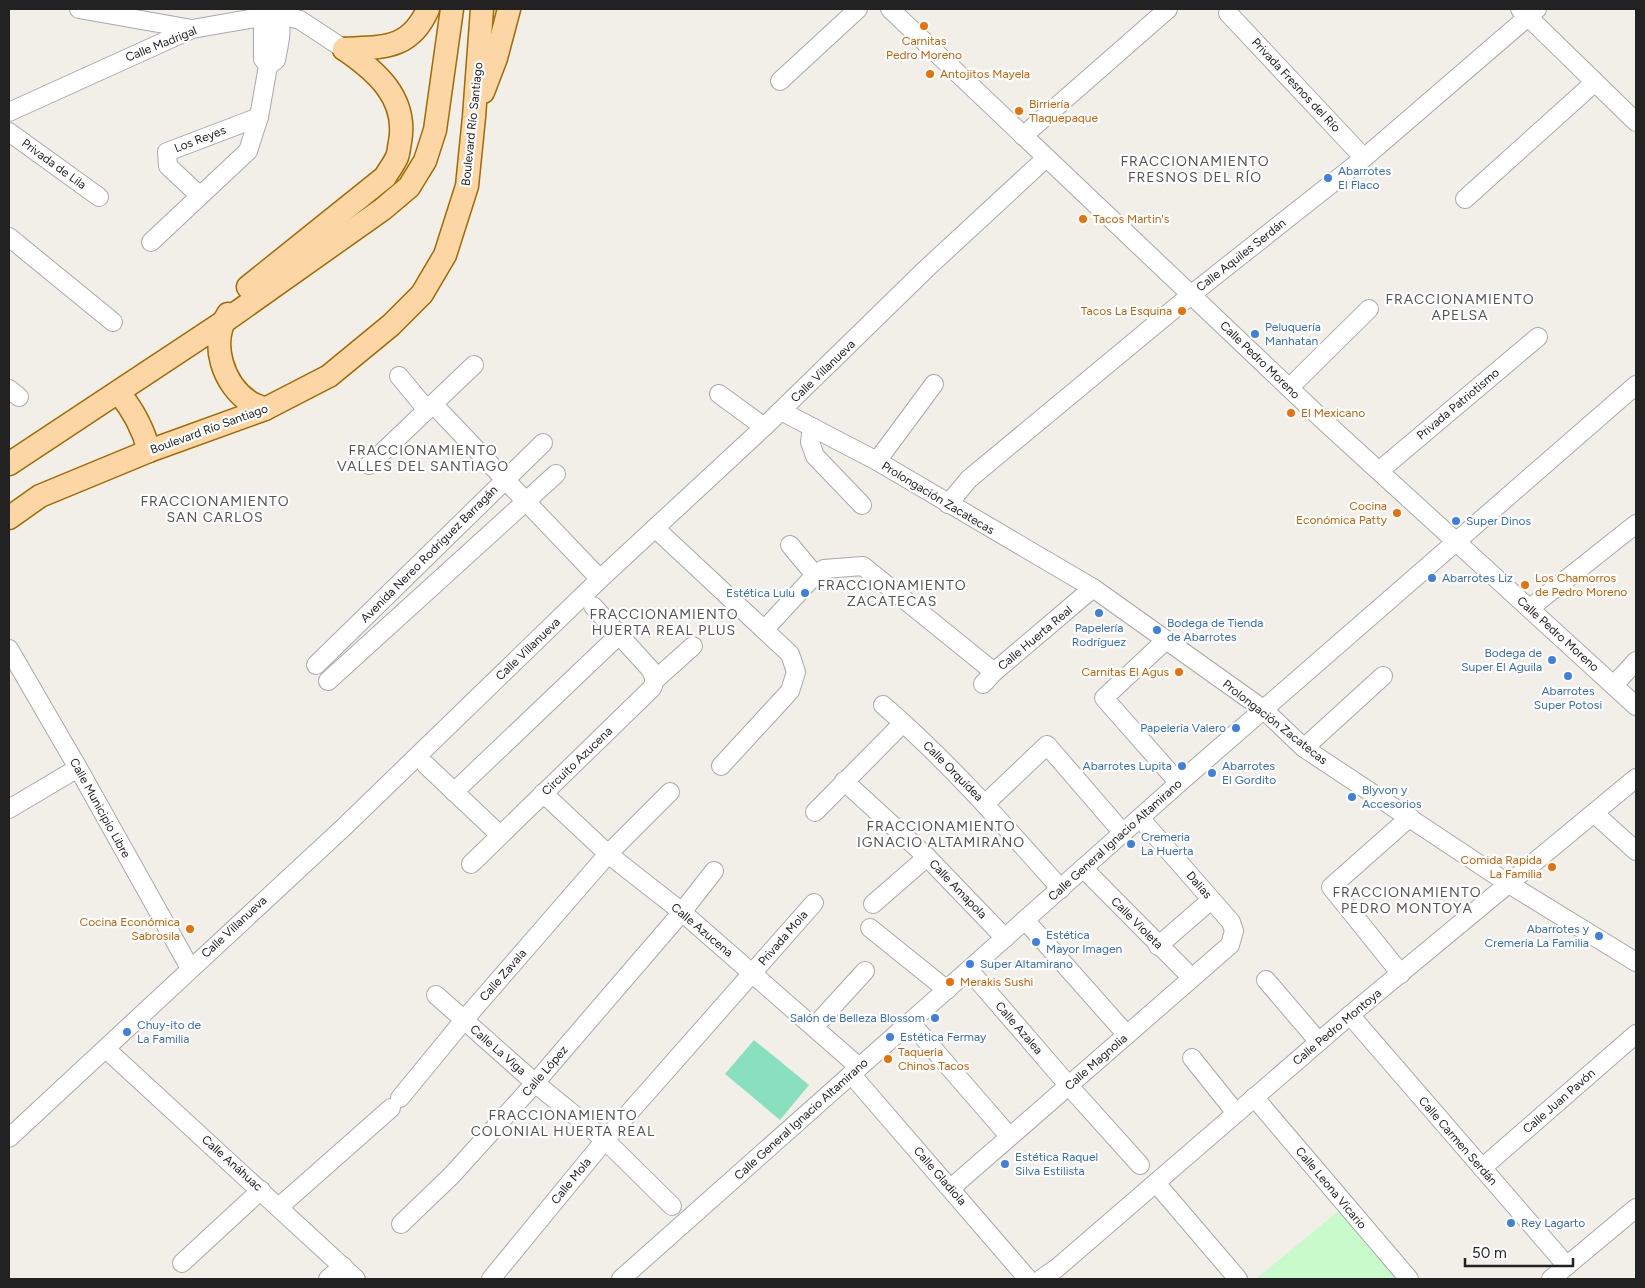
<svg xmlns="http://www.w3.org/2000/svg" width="1645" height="1288" viewBox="0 0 1645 1288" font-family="Figtree,sans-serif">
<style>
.park{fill:#c8facc}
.pitch{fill:#88e0be}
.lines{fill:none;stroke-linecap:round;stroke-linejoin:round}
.minor-casing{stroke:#a9a9a9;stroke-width:20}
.major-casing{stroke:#a06b00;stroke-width:25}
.minor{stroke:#fff;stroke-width:18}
.major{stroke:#fcd6a4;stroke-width:22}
.food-dot{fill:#e8710a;stroke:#fff;stroke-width:2}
.shop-dot{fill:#3f7fe0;stroke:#fff;stroke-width:2}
.labels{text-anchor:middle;stroke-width:4.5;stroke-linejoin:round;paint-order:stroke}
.food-label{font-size:12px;fill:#c56008;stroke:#fff;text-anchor:start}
.street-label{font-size:12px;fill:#222;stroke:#fff}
.shop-label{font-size:12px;fill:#366cbe;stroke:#fff;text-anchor:start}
.neighbourhood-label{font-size:14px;letter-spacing:1px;fill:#555;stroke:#fff}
</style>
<rect width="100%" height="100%" fill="#f2efe9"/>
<!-- park -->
<path class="park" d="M1342 1208 1402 1279 1257 1278Z"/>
<!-- pitch -->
<path class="pitch" d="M754 1040 809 1085 780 1120 725 1074Z"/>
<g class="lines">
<!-- minor casing -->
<g class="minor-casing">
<g id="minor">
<path d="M79 9 192 29"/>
<path d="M890 9 1324 421 1636 706"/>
<path d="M1520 9 1636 122"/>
<path d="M1228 13 1364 158"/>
<path d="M263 16V59L268 66"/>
<path d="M780 81 858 9"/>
<path d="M9 112 192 29 278 14 300 20 344 49"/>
<path d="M9 132 99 197"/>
<path d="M1023 136 1168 9"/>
<path d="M200 196 168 166 167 152 259 117"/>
<path d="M1465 199 1595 82"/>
<path d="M9 237 113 322"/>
<path d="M151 242 248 151 259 117 268 66 276 60C279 43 285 25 275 9"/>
<path d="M399 376 427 410"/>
<path d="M1289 388 1369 309"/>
<path d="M9 389 19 397"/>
<path d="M719 394 764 427"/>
<path d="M433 404 600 579"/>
<path d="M781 411 877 461 1093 588 1263 709 1304 748 1509 884 1636 962"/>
<path d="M812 427 810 442 815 456 862 505"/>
<path d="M877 461 934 384"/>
<path d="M369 465 474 365"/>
<path d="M1379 471 1538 337"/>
<path d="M948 504 969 479 1192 294 1364 158 1537 9"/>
<path d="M655 528 790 654 796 672 790 691 721 766"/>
<path d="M790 545 815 575"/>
<path d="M593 606 651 670 655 680"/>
<path d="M1530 608 1636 524"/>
<path d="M764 630 815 575 824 569 863 566 994 672"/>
<path d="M1166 640 1104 698 1179 783"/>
<path d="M9 649 78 768 190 968"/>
<path d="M316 665 543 443"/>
<path d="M328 681 556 474"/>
<path d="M983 684 994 672 1093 588"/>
<path d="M1614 685 1636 661"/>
<path d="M883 705C948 761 1004 825 1061 889"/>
<path d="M1304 748 1383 676"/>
<path d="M426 765 500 835"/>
<path d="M844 781 927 857 1005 938"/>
<path d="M454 792 619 635"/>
<path d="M543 793 608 854 682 912 859 1067"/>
<path d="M985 804 1047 745 1123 833"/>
<path d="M9 809 78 768"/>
<path d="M815 812 903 723"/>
<path d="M1595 814 1636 851"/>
<path d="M471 864 652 688 655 680 693 646"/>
<path d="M1083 868 1192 978"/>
<path d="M873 904 927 857"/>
<path d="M1025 920 1127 1035"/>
<path d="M870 928 947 990"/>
<path d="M1158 946 1211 900"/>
<path d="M969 970 1069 1086 1140 1165"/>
<path d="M1401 974 1331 887 1410 817"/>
<path d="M1266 980 1319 1042"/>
<path d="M436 995 535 1083 605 1140 672 1206"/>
<path d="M1350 1015 1567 1266"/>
<path d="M910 1022 1009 1136"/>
<path d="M814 1027 865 971"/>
<path d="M106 1049 356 1279"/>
<path d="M1192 1058 1236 1113"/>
<path d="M851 1074 1028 1279"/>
<path d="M1254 1097 1409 1279"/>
<path d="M400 1098 464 1020 608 854 670 792"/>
<path d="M9 1138 344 827 600 579 764 427 926 269 1046 158"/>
<path d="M1482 1168 1636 1034"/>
<path d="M1156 1183 1238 1279"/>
<path d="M951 1188 1230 945 1234 931 1231 922 1140 818"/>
<path d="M279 1207 391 1108"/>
<path d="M401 1224 452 1175 535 1083 682 912 714 871"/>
<path d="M182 1263 261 1190"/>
<path d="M328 1279 343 1266"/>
<path d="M491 1279 605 1140 814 903"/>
<path d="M621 1279 1179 783 1636 385"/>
<path d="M1041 1279 1057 1268 1350 1015 1636 778"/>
<path d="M1551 1279 1636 1208"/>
</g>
</g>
<!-- major casing -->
<g class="major-casing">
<g id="major">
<path d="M344 49C383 47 410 50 428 9"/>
<path d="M483 92 496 58 509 9"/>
<path d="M248 287 385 177C389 170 394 164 397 157 399 152 399 146 400 142 408 98 376 71 344 49"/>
<path d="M228 314C209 343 223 385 251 403 255 405 261 407 265 409"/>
<path d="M119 393C134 411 143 428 149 451"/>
<path d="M9 464 222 323 383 209 409 187 425 161 435 130 452 9"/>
<path d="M9 518 40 496 149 451 265 409 329 376 391 325 422 294 445 255 467 186 474 117 482 9"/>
</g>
</g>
<!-- minor -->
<use href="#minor" class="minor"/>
<!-- major -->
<use href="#major" class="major"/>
</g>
<!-- markers -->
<g class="food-dot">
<circle cx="924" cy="26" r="5"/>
<circle cx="930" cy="74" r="5"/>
<circle cx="1019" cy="111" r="5"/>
<circle cx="1083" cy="219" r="5"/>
<circle cx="1182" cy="311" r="5"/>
<circle cx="1291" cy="413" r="5"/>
<circle cx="1397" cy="513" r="5"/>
<circle cx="1525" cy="585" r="5"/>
<circle cx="1179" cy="672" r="5"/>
<circle cx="1552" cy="867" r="5"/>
<circle cx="190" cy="929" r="5"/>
<circle cx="950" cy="982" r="5"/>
<circle cx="888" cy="1059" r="5"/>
</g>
<g class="shop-dot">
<circle cx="1328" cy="178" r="5"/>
<circle cx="1255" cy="334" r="5"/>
<circle cx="1456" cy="521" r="5"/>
<circle cx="1432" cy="578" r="5"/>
<circle cx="805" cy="593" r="5"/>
<circle cx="1099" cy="613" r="5"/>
<circle cx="1157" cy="630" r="5"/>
<circle cx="1552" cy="660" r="5"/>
<circle cx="1568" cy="676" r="5"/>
<circle cx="1236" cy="728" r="5"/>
<circle cx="1182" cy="766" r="5"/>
<circle cx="1212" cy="773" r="5"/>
<circle cx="1352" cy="797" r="5"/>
<circle cx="1131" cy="844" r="5"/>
<circle cx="1599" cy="936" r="5"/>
<circle cx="1036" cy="942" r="5"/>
<circle cx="970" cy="964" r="5"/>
<circle cx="935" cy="1018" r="5"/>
<circle cx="127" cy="1032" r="5"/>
<circle cx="890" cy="1037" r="5"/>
<circle cx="1005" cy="1164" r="5"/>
<circle cx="1511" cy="1223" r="5"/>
</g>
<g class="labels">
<!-- food labels -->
<g class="food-label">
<text x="924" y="45" text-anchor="middle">Carnitas<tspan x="924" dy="14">Pedro Moreno</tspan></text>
<text x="940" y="78">Antojitos Mayela</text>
<text x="1029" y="108">Birriería<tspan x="1029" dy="14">Tlaquepaque</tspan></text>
<text x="1093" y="223">Tacos Martin's</text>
<text x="1172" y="315" text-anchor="end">Tacos La Esquina</text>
<text x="1301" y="417">El Mexicano</text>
<text x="1387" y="510" text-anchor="end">Cocina<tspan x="1387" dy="14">Económica Patty</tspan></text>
<text x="1535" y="582">Los Chamorros<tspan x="1535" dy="14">de Pedro Moreno</tspan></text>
<text x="1169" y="676" text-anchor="end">Carnitas El Agus</text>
<text x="1542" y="864" text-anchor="end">Comida Rapida<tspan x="1542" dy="14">La Familia</tspan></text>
<text x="180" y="926" text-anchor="end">Cocina Económica<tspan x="180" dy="14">Sabrosila</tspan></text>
<text x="960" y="986">Merakis Sushi</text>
<text x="898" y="1056">Taqueria<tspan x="898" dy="14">Chinos Tacos</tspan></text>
</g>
<!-- street labels -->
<g class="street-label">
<text transform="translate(161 44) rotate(-22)" y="4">Calle Madrigal</text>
<text transform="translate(1296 85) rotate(47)" y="4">Privada Fresnos del Río</text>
<text transform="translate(472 124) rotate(-84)" y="4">Boulevard Río Santiago</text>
<text transform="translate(200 139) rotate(-21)" y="4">Los Reyes</text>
<text transform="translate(54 164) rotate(36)" y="4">Privada de Lila</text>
<text transform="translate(1241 255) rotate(-38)" y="4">Calle Aquiles Serdán</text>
<text transform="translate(1260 360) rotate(44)" y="4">Calle Pedro Moreno</text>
<text transform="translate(823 371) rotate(-44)" y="4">Calle Villanueva</text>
<text transform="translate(1458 404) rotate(-40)" y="4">Privada Patriotismo</text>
<text transform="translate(209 429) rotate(-20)" y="4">Boulevard Río Santiago</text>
<text transform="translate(938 498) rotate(31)" y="4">Prolongación Zacatecas</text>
<text transform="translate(429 554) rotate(-45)" y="4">Avenida Nereo Rodríguez Barragán</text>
<text transform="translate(1558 634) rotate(42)" y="4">Calle Pedro Moreno</text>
<text transform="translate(1035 638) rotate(-40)" y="4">Calle Huerta Real</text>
<text transform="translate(528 649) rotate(-44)" y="4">Calle Villanueva</text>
<text transform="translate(1275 722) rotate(38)" y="4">Prolongación Zacatecas</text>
<text transform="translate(577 761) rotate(-44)" y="4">Circuito Azucena</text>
<text transform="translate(953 771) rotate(45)" y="4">Calle Orquídea</text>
<text transform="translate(100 808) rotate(61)" y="4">Calle Municipio Libre</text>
<text transform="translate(1115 840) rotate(-42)" y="4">Calle General Ignacio Altamirano</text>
<text transform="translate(1199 885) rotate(49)" y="4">Dalias</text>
<text transform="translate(958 889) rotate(46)" y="4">Calle Amapola</text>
<text transform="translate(1137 923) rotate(45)" y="4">Calle Violeta</text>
<text transform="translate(234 927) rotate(-43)" y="4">Calle Villanueva</text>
<text transform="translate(702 930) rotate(40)" y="4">Calle Azucena</text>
<text transform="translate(783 938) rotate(-49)" y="4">Privada Mola</text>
<text transform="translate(503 975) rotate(-49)" y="4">Calle Zavala</text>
<text transform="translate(1337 1027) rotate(-40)" y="4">Calle Pedro Montoya</text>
<text transform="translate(1019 1028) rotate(49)" y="4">Calle Azalea</text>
<text transform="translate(498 1050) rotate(41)" y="4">Calle La Viga</text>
<text transform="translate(1096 1062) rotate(-41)" y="4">Calle Magnolia</text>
<text transform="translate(545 1071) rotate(-49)" y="4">Calle López</text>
<text transform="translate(1559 1101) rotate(-41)" y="4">Calle Juan Pavón</text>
<text transform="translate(801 1119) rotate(-42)" y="4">Calle General Ignacio Altamirano</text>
<text transform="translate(1458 1141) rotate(49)" y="4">Calle Carmen Serdán</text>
<text transform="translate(232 1163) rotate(42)" y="4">Calle Anáhuac</text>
<text transform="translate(940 1176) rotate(49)" y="4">Calle Gladiola</text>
<text transform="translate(571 1181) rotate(-51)" y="4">Calle Mola</text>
<text transform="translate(1331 1188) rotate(50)" y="4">Calle Leona Vicario</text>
</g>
<!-- shop labels -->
<g class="shop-label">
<text x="1338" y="175">Abarrotes<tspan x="1338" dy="14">El Flaco</tspan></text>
<text x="1265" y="331">Peluquería<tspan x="1265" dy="14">Manhatan</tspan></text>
<text x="1466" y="525">Super Dinos</text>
<text x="1442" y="582">Abarrotes Liz</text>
<text x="795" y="597" text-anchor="end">Estética Lulu</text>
<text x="1167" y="627">Bodega de Tienda<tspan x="1167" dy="14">de Abarrotes</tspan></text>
<text x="1099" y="632" text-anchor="middle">Papelería<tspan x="1099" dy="14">Rodríguez</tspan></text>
<text x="1542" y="657" text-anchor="end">Bodega de<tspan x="1542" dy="14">Super El Aguila</tspan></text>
<text x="1568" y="695" text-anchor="middle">Abarrotes<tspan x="1568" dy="14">Super Potosi</tspan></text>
<text x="1226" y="732" text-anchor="end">Papelería Valero</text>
<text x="1172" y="770" text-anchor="end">Abarrotes Lupita</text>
<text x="1222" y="770">Abarrotes<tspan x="1222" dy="14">El Gordito</tspan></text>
<text x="1362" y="794">Blyvon y<tspan x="1362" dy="14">Accesorios</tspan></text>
<text x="1141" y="841">Cremeria<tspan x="1141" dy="14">La Huerta</tspan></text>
<text x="1589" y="933" text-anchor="end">Abarrotes y<tspan x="1589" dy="14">Cremeria La Familia</tspan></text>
<text x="1046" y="939">Estética<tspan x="1046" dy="14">Mayor Imagen</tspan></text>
<text x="980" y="968">Super Altamirano</text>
<text x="925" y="1022" text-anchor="end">Salón de Belleza Blossom</text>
<text x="137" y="1029">Chuy-ito de<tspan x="137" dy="14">La Familia</tspan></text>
<text x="900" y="1041">Estética Fermay</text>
<text x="1015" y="1161">Estética Raquel<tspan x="1015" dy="14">Silva Estilista</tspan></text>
<text x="1521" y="1227">Rey Lagarto</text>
</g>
<!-- neighbourhood labels -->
<g class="neighbourhood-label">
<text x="1195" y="166">FRACCIONAMIENTO<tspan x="1195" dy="16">FRESNOS DEL RÍO</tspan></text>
<text x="1460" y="304">FRACCIONAMIENTO<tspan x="1460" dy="16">APELSA</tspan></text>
<text x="423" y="455">FRACCIONAMIENTO<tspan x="423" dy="16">VALLES DEL SANTIAGO</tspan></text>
<text x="215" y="506">FRACCIONAMIENTO<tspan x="215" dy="16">SAN CARLOS</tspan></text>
<text x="892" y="590">FRACCIONAMIENTO<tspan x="892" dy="16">ZACATECAS</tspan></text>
<text x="664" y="619">FRACCIONAMIENTO<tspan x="664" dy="16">HUERTA REAL PLUS</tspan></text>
<text x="941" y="831">FRACCIONAMIENTO<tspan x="941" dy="16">IGNACIO ALTAMIRANO</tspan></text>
<text x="1407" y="897">FRACCIONAMIENTO<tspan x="1407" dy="16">PEDRO MONTOYA</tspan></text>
<text x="563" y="1120">FRACCIONAMIENTO<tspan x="563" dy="16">COLONIAL HUERTA REAL</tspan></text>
</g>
</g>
<!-- border -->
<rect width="1645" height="1288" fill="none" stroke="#222222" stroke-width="20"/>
<!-- scale -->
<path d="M1465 1258v8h108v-8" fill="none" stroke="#222222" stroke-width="2.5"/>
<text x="1472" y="1258" font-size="15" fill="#222222" stroke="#ffffff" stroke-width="4" paint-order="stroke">50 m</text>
</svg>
